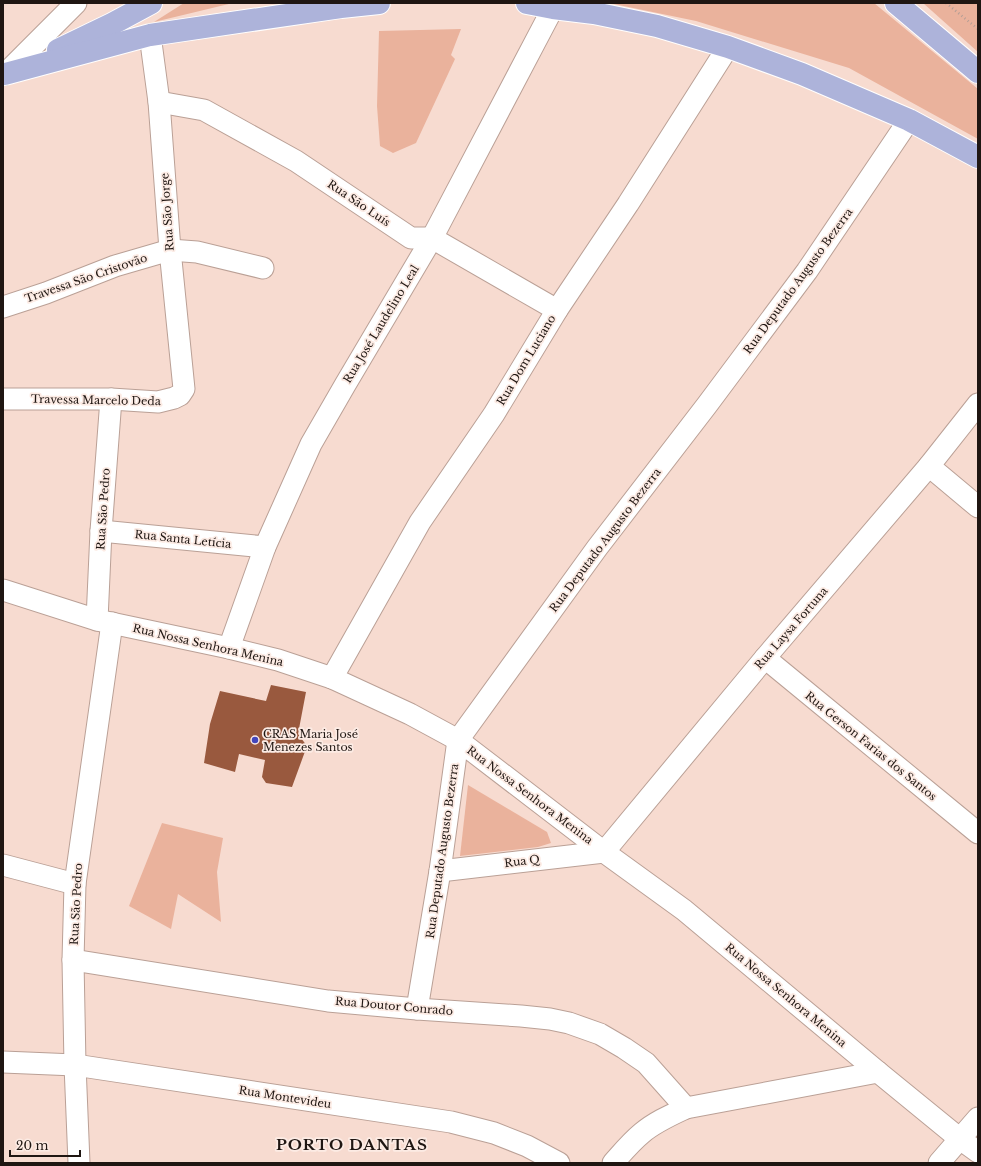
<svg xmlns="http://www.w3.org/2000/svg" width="981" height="1166" viewBox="0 0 981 1166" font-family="'Libre Baskerville',serif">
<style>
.green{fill:#eab29c}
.building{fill:#99593e}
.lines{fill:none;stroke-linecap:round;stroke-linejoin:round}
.street-casing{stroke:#baa096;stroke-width:23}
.primary-casing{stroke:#fff;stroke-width:24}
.path{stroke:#b49e95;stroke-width:2.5;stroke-dasharray:1 3;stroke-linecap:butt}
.street{stroke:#fff;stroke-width:21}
.primary{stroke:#adb3da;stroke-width:22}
.poi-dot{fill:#4346bb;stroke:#fcebe4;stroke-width:1.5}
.labels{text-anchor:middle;stroke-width:3.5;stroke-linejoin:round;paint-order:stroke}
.street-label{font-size:11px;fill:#1f1612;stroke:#fcebe4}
.poi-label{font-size:11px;fill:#1f1612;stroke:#fcebe4;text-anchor:start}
.district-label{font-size:15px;font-weight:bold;letter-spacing:1px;fill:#1f1612;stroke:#fcebe4}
</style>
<rect width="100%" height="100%" fill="#f7dbd0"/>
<!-- green -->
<g class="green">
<path d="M184 3H233L154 22Z"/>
<path d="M609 3H874L978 89V139L849 68 696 21Z"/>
<path d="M923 3H978V52Z"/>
<path d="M461 29 451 55 455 59 416 143 393 153 380 146 377 106 379 31Z"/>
<path d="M468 785 547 832 551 843 538 847 460 856Z"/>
<path d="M162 823 223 838 217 872 221 922 178 894 171 929 129 906Z"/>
</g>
<!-- building -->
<path class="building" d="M271 685 306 692 298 734 307 746 292 787 266 783 262 777 265 760 239 754 235 772 204 763 210 724 220 691 266 701Z"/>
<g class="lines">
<!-- street casing -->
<g class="street-casing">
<g id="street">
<path d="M5 74 76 3"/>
<path d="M159 102 204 110 296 161 411 238H432L557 310"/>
<path d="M3 307 46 293 115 266 170 250 197 252 263 268"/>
<path d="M3 399H111L158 402 174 398 180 395 184 389 170 250 159 102 150 35"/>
<path d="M929 466 978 507"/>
<path d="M101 531 265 547"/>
<path d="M3 590 97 620 229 648 278 660 332 678 410 714 458 740 604 852 684 910 878 1072 960 1139 978 1152"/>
<path d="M97 620 101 531 111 399"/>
<path d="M229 648 265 547 311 444 345 385 432 238 553 8"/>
<path d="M765 658 978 833"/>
<path d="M332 678 420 522 494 414 557 310 628 204 728 47"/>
<path d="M3 865 75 884"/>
<path d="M440 871 604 852 765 658 929 466 978 404"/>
<path d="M73 960 328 1001 417 1009 521 1016 550 1019 569 1023 600 1034 624 1048 646 1063 686 1108"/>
<path d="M417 1009 440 871 458 740 597 548 707 405 807 271 909 120"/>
<path d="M3 1062 75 1065 451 1122 494 1133 527 1146 559 1163"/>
<path d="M79 1163 75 1065 73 960 75 884 112 623"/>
<path d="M613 1163C622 1153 631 1142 642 1133 655 1122 671 1115 686 1108L878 1072"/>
<path d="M939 1163 978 1118"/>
</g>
</g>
<!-- primary casing -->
<g class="primary-casing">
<g id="primary">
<path d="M527 3 553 8 594 13 657 26 728 47 802 74 909 120 978 157"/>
<path d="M896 3 978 72"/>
<path d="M58 50 112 24 151 3"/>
<path d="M5 74 150 35 341 7 379 3"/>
</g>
</g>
<!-- path -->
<path class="path" d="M946 3 978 29"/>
<!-- street -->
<use href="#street" class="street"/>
<!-- primary -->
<use href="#primary" class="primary"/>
</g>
<!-- markers -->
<circle class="poi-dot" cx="255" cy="740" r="4"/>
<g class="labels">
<!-- street labels -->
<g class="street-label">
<text transform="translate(359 203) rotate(34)" y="4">Rua São Luís</text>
<text transform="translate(167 212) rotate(-94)" y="4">Rua São Jorge</text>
<text transform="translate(86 278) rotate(-19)" y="4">Travessa São Cristovão</text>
<text transform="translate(798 281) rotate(-54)" y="4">Rua Deputado Augusto Bezerra</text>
<text transform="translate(381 324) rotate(-59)" y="4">Rua José Laudelino Leal</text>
<text transform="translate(526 360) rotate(-59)" y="4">Rua Dom Luciano</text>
<text transform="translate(96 400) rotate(1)" y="4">Travessa Marcelo Deda</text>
<text transform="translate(103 509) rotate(-86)" y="4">Rua São Pedro</text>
<text transform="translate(183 539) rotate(6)" y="4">Rua Santa Letícia</text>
<text transform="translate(605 540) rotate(-53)" y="4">Rua Deputado Augusto Bezerra</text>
<text transform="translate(791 628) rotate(-49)" y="4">Rua Laysa Fortuna</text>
<text transform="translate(208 645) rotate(13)" y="4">Rua Nossa Senhora Menina</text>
<text transform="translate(871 746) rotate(39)" y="4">Rua Gerson Farias dos Santos</text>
<text transform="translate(530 795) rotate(37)" y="4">Rua Nossa Senhora Menina</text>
<text transform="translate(442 851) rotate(-82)" y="4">Rua Deputado Augusto Bezerra</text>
<text transform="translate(522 861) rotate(-7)" y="4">Rua Q</text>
<text transform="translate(76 904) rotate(-87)" y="4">Rua São Pedro</text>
<text transform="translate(786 995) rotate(40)" y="4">Rua Nossa Senhora Menina</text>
<text transform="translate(394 1006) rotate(5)" y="4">Rua Doutor Conrado</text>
<text transform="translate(285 1097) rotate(9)" y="4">Rua Montevideu</text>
</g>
<!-- poi labels -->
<g class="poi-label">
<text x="263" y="738">CRAS Maria José<tspan x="263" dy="13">Menezes Santos</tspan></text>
</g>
<!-- district labels -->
<g class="district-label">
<text x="352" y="1150">PORTO DANTAS</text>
</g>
</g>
<!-- border -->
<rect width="981" height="1166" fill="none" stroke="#1f1612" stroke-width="8"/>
<!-- scale -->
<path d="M10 1150v6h70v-6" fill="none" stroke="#1f1612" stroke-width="2"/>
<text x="16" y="1150" font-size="12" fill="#1f1612" stroke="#fcebe4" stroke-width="3" paint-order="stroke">20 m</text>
</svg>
